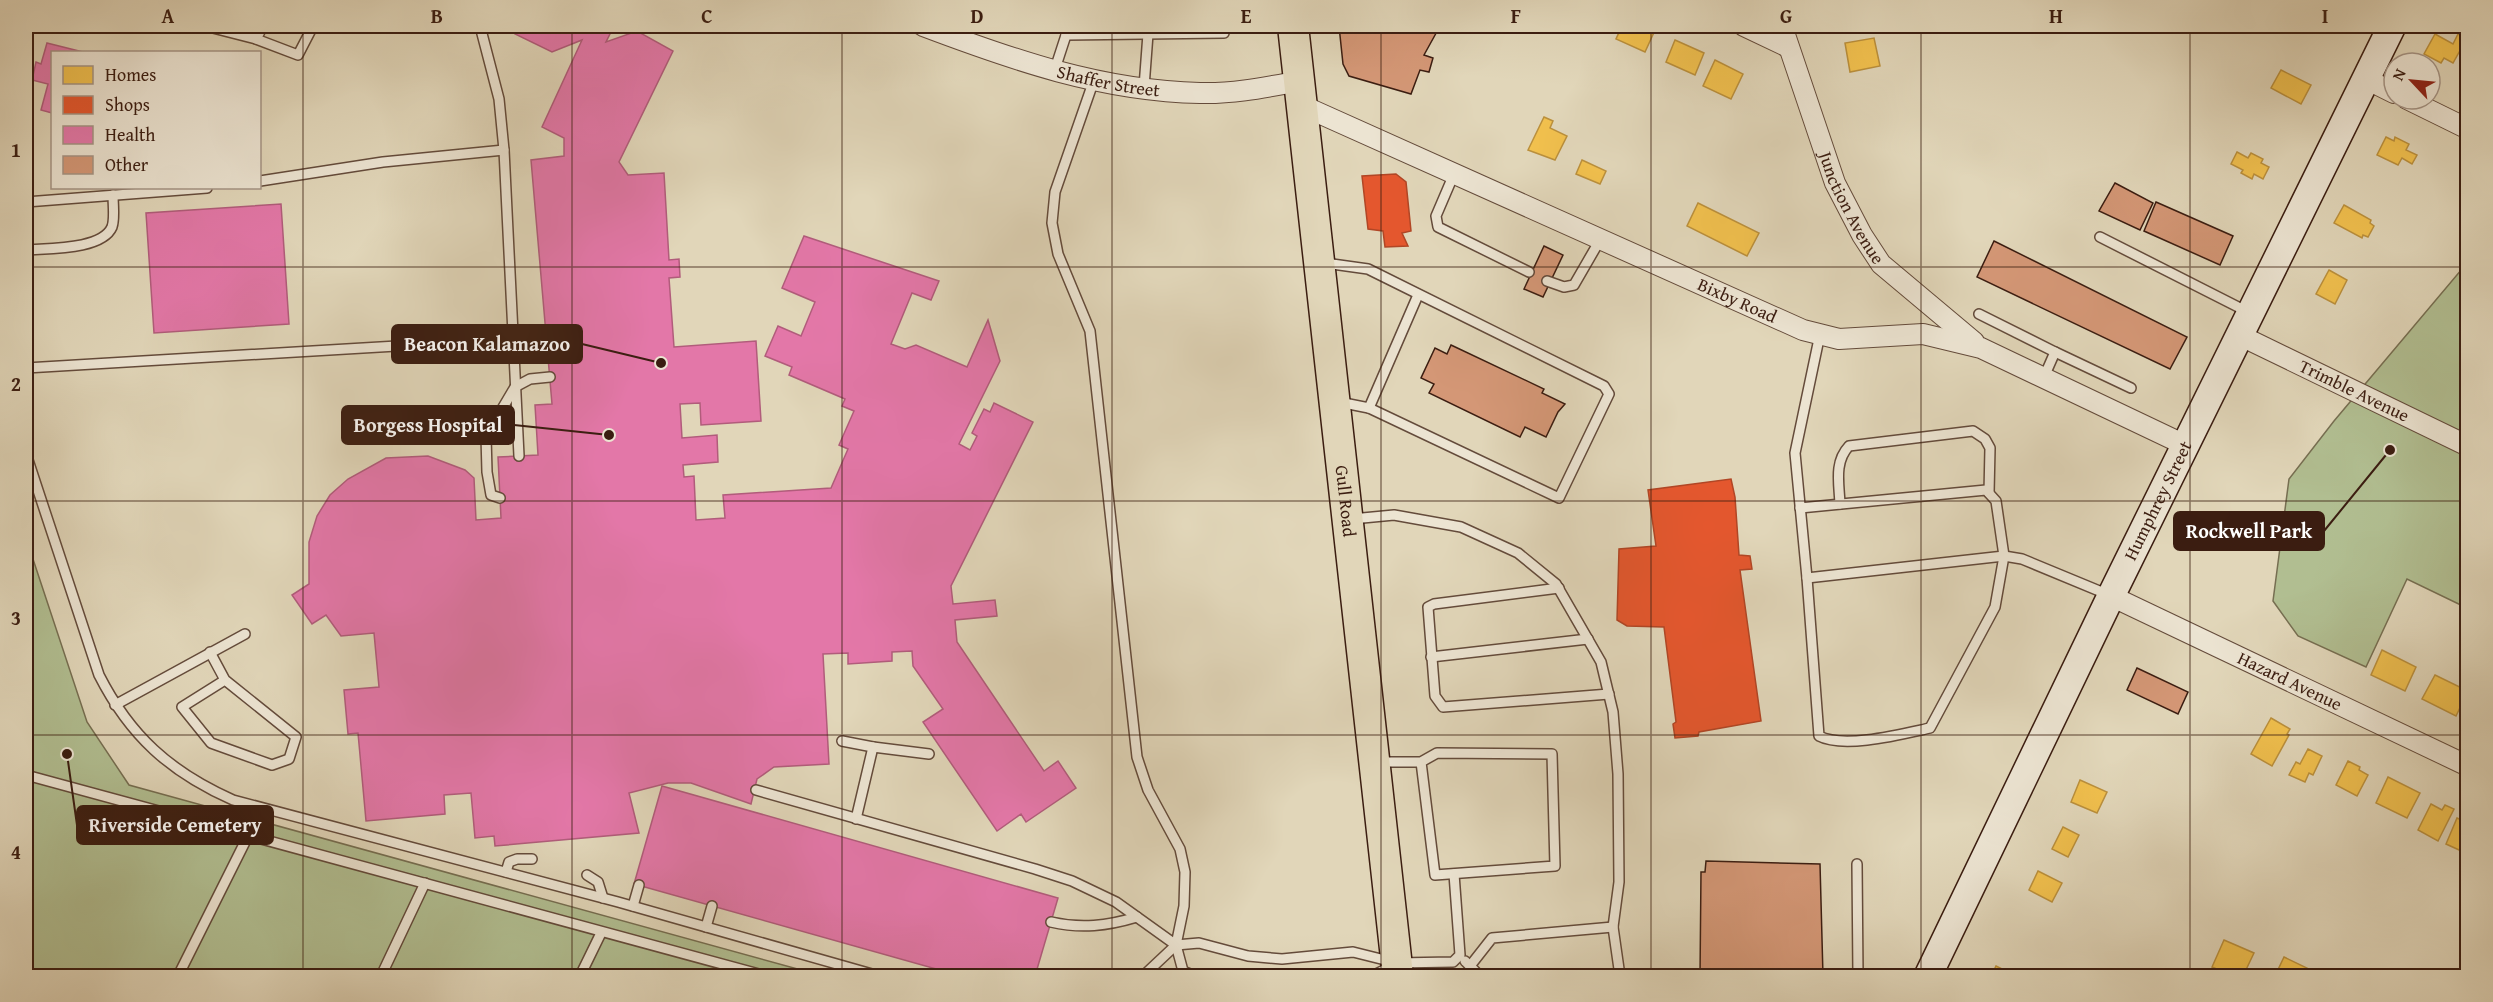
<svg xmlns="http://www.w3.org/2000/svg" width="2493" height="1002" viewBox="0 0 2493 1002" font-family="'Gentium Book Plus',serif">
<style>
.green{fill:#b1be91;stroke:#766e51;stroke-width:1.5}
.homes{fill:#f2c14e;stroke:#bb903c;stroke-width:1.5}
.shops{fill:#e4572e;stroke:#b14625;stroke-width:1.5}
.health{fill:#e377a8;stroke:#b15c7b;stroke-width:1.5}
.building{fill:#d49776;stroke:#3b1d11;stroke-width:1.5}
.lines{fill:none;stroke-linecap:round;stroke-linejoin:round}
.lane-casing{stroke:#644b3b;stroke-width:12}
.street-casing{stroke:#644b3b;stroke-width:22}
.secondary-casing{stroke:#3b1d11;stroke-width:30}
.primary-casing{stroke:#3b1d11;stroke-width:33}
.lane{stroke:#ece4d2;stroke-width:9}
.street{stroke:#ece4d2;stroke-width:20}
.secondary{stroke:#ece4d2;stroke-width:27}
.primary{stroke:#e1d6b9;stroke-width:30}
.grid{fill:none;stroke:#3b1d11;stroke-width:1.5;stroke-opacity:0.55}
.labels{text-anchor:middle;stroke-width:6;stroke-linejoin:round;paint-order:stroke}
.street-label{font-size:18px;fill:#3b1d11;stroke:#ece4d2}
.leader{fill:none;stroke:#3b1d11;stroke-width:2}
.callout-dot{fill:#3b1d11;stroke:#ece4d2;stroke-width:2}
.callout{fill:#3b1d11;stroke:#3b1d11;stroke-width:2}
.callout-label{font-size:20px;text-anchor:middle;font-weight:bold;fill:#fff}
.neatline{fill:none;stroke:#3b1d11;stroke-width:2}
.grid-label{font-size:20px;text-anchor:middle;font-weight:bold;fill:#3b1d11}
</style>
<rect width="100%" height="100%" fill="#e1d6b9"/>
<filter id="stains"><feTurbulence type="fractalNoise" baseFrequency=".00333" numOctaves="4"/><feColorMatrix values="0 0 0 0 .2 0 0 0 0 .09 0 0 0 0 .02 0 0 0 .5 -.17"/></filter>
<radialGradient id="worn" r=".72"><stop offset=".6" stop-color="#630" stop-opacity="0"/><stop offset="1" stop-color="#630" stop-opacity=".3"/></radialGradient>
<!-- green -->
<g class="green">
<path d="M2467 263V608L2407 579 2366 667 2298 636 2273 601 2289 479 2334 421Z"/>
<path d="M26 538 87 722 129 785 823 976H26Z"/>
</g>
<!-- homes -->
<g class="homes">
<path d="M1622 26H1650L1656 28 1645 52 1616 39Z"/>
<path d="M2435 34 2453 44 2458 34 2467 38 2453 63 2444 58 2441 63 2424 54Z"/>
<path d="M1874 38 1880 66 1850 72 1845 43Z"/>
<path d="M1675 40 1704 53 1695 75 1666 62Z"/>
<path d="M1715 60 1743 74 1731 99 1703 86Z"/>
<path d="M2281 70 2311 85 2301 104 2271 88Z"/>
<path d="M1544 117 1553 121 1550 128 1567 136 1555 160 1528 150Z"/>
<path d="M2386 137 2394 141 2395 137 2409 144 2406 150 2417 155 2412 164 2402 158 2398 165 2377 155Z"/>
<path d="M2237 152 2248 158 2251 153 2263 159 2261 163 2269 167 2263 179 2254 174 2252 179 2241 173 2243 170 2231 164Z"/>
<path d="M1582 160 1606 171 1600 184 1576 174Z"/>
<path d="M1698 203 1759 233 1747 256 1687 226Z"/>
<path d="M2344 205 2371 220 2370 223 2374 226 2368 237 2363 235 2362 238 2334 223Z"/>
<path d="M2329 270 2347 280 2335 304 2316 294Z"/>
<path d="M2382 650 2416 667 2405 691 2371 675Z"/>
<path d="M2435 675 2468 691 2456 716 2422 699Z"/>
<path d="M2271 718 2290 729 2287 734 2289 735 2272 766 2251 754Z"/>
<path d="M2308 749 2322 756 2313 775 2309 773 2305 782 2289 775 2296 762 2300 764Z"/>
<path d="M2348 761 2360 767 2359 770 2368 775 2357 796 2336 785Z"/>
<path d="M2388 777 2420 793 2407 818 2376 803Z"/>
<path d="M2080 780 2107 792 2097 813 2071 802Z"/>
<path d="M2431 804 2442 810 2445 805 2454 809 2438 841 2418 830Z"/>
<path d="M2457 818 2468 823V854L2446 844Z"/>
<path d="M2063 827 2079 835 2068 857 2052 849Z"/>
<path d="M2038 871 2062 883 2052 902 2029 890Z"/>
<path d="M2224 940 2254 953 2243 976H2233L2212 967Z"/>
<path d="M2284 957 2309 969 2306 976H2275Z"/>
<path d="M1996 966 2016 976H1991Z"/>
</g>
<!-- shops -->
<g class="shops">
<path d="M1396 174 1406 182 1411 231 1402 233 1408 246 1385 247 1383 231 1368 229 1362 176Z"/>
<path d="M1731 479 1735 497 1739 555 1750 556 1752 569 1740 570 1761 721 1699 732 1698 736 1675 738 1673 724 1676 722 1664 627 1627 626 1617 620 1619 549 1656 546 1648 490Z"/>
</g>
<!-- health -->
<g class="health">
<path d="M519 26H614L606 42 637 31 673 51 619 162 628 175 664 173 669 260 679 259 680 277 669 278 674 347 756 341 761 421 701 425 700 403 680 404 682 438 717 435 718 462 683 465 684 477 694 476 696 520 725 518 723 495 831 488 848 449 839 445 854 411 842 406 845 399 789 375 792 367 765 356 778 326 801 336 815 302 782 288 804 236 939 281 931 300 912 293 891 344 905 349 916 345 967 367 988 320 1000 361 959 444 970 450 977 436 972 433 984 409 990 412 994 403 1033 422 951 586 953 604 995 600 997 616 955 620 957 642 1044 771 1058 761 1076 788 1026 822 1021 814 997 831 923 722 943 709 913 666 912 651 892 652V661L848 664V653L823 654 829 764 774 767 757 779 751 804 691 783H668L629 793 639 833 495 846 494 836 475 838 471 793 444 795 445 814 366 821 358 733 348 734 344 690 379 687 374 633 341 636 326 615 312 624 292 595 309 584V542L317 516 330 495 348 479 386 458 428 456 465 470 474 478 476 520 501 518 498 457 538 455 535 405 552 404 531 160 564 156V138L542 127 582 40 552 52 515 34Z"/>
<path d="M47 43 83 52H52V113L41 110 48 84 32 80 36 62 41 64Z"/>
<path d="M281 204 289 324 154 333 146 213Z"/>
<path d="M662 786 1058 898 1035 976H961L634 884Z"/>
</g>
<!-- building -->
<g class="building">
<path d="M1339 26H1440L1424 55 1433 58 1429 72 1420 70 1411 94 1349 76 1343 64Z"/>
<path d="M2115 183 2153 203 2140 230 2099 211Z"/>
<path d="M2156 202 2233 236 2220 265 2144 231Z"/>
<path d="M1994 241 2187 337 2170 369 1977 277Z"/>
<path d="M1544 246 1563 255 1543 297 1524 289Z"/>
<path d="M1451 345 1544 389 1542 393 1565 404 1558 412 1546 437 1525 427 1520 437 1429 393 1434 384 1421 378 1435 348 1447 354Z"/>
<path d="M2137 668 2188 692 2178 714 2127 690Z"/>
<path d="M1706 861 1820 864 1823 976H1700L1701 872H1705Z"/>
</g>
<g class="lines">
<!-- lane casing -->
<g class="lane-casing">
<g id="lane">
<path d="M205 26 256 39"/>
<path d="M263 26 256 39 298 55 313 26"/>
<path d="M480 26 499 99 504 150 519 456"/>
<path d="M1066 35 1224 33"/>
<path d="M26 37 28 43 26 53"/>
<path d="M1054 72 1069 26"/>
<path d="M1094 80 1055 192 1052 223 1058 254 1090 331 1137 757 1148 790 1180 849 1185 872 1184 906 1176 945 1183 971 1195 976"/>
<path d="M1144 87 1148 34"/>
<path d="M1454 174 1436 216 1438 227 1529 272"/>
<path d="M260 181 383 162 504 150"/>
<path d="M26 202 207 188"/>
<path d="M2100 237 2248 312"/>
<path d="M26 250C48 248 102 250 112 227 115 219 113 205 113 195"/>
<path d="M1325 263 1368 269 1604 386 1609 394 1559 498 1369 408 1339 402"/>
<path d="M1547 281 1564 287 1574 285 1600 240"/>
<path d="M1979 314 2055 352 2044 377"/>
<path d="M1820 334 1795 453 1807 578 2004 556 2022 559 2109 595"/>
<path d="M2055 352 2131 388"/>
<path d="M26 368 513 339 529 343 547 342"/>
<path d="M1369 408 1418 295"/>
<path d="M26 454 99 675C130 736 170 772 233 800L618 902 879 976"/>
<path d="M500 498 491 495 487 472 486 436 515 387 530 379 550 377"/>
<path d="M1840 504C1839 483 1834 462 1849 446L1973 431 1985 439 1990 448 1989 493"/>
<path d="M1800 508 1986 490 1996 501 2004 556 1995 607 1930 728C1902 734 1844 749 1819 736L1807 578"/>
<path d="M1352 519 1394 515 1461 527 1518 553 1556 584 1601 662 1613 712 1618 774 1619 882 1613 927 1620 976"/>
<path d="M1559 588 1434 604 1428 607 1435 696 1443 707 1609 694"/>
<path d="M210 652 225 680 296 737 289 759 272 765 211 743 182 707 225 680"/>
<path d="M1431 657 1588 639"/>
<path d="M115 705 245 634"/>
<path d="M842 741 873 747"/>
<path d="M1380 762H1421L1435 875 1555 866 1552 754 1437 753 1421 762"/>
<path d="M26 775 766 976"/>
<path d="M756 790 1035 869 1072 881 1116 902 1176 945"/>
<path d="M856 819 873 747 929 754"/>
<path d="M1857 864 1858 976"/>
<path d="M506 872 509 862 517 859H532"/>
<path d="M587 875 598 882 603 898"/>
<path d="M633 906 639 885"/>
<path d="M1051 922C1081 929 1107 926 1137 917"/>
<path d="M706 927 712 906"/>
<path d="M1465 961 1480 976"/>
<path d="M1470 966 1492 938 1613 927"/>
<path d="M178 976 249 834"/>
<path d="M381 976 425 883"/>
<path d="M580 976 601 933"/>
<path d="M1143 976 1176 945 1199 943 1248 956 1282 959 1353 952 1397 963 1453 962 1460 955 1454 874"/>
<path d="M1372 976 1392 966"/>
</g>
</g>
<!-- street casing -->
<g class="street-casing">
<g id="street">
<path id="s1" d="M923 26C1013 60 1102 91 1200 93 1234 94 1267 87 1300 81"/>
<path d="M1744 26 1788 47"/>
<path id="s2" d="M1782 26 1835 183 1862 235 1881 264 1974 342"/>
<path d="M2366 79 2394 93"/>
<path d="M2407 99 2468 129"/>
<path id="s3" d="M1301 105 1803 330 1839 339 1923 334 1981 348 2185 445"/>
<path id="s4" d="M2239 335 2468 446"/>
<path id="s5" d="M2111 596 2468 766"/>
</g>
</g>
<!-- secondary casing -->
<g class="secondary-casing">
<g id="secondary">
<path id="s6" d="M1928 976 2111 596 2392 26"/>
</g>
</g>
<!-- primary casing -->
<g class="primary-casing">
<g id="primary">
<path id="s7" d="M1293 26 1398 976"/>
</g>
</g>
<!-- lane -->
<use href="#lane" class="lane"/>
<!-- street -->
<use href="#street" class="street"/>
<!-- secondary -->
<use href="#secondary" class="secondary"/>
<!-- primary -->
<use href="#primary" class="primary"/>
</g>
<!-- grid -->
<path class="grid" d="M303 26V976M572 26V976M842 26V976M1112 26V976M1381 26V976M1651 26V976M1921 26V976M2190 26V976M26 267H2468M26 501H2468M26 735H2468"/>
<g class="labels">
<!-- street labels -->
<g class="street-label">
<text dy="6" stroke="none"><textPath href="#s1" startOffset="194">Shaffer Street</textPath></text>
<text dy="6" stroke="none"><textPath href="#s2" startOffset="195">Junction Avenue</textPath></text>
<text dy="6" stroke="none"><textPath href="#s3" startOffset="478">Bixby Road</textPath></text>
<text dy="6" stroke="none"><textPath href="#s4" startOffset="128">Trimble Avenue</textPath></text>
<text dy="6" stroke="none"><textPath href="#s6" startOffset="528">Humphrey Street</textPath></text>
<text dy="6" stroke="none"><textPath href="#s7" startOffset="478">Gull Road</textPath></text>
<text dy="6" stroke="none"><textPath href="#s5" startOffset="198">Hazard Avenue</textPath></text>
</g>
</g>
<!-- callouts -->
<path class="leader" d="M661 363L582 344M609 435L514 425M2390 450L2324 531M67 754L77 825"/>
<g class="callout-dot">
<circle cx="661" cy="363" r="6"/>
<circle cx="609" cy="435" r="6"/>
<circle cx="2390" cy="450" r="6"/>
<circle cx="67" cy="754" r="6"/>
</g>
<g class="callout">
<rect x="392" y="325" width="190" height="38" rx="6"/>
<rect x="342" y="406" width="172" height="38" rx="6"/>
<rect x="2174" y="512" width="150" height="38" rx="6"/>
<rect x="77" y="806" width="196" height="38" rx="6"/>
</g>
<g class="callout-label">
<text x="487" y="351">Beacon Kalamazoo</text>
<text x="428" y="432">Borgess Hospital</text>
<text x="2249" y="538">Rockwell Park</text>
<text x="175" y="832">Riverside Cemetery</text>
</g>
<!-- margin -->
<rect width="2493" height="1002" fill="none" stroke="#e1d6b9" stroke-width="66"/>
<!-- legend -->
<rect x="51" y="51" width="210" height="138" fill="#ece4d2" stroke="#a59485" stroke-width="1.5"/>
<rect x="63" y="66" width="30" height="18" fill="#f2c14e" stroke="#a59485" stroke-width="1.5"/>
<text x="105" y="81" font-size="18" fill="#3b1d11">Homes</text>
<rect x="63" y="96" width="30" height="18" fill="#e4572e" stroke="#a59485" stroke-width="1.5"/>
<text x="105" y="111" font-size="18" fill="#3b1d11">Shops</text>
<rect x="63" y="126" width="30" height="18" fill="#e377a8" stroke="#a59485" stroke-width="1.5"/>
<text x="105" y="141" font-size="18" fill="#3b1d11">Health</text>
<rect x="63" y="156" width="30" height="18" fill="#d49776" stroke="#a59485" stroke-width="1.5"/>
<text x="105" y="171" font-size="18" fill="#3b1d11">Other</text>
<!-- north arrow -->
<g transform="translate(2412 81) rotate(296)"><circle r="28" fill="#ece4d2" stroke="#a59485" stroke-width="1.5"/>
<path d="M0-4.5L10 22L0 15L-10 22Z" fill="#8f2418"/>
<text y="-9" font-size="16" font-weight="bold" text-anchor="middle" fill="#3b1d11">N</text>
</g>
<rect x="33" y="33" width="2427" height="936" class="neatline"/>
<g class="grid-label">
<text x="168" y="23">A</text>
<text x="437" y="23">B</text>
<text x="707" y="23">C</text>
<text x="977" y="23">D</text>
<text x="1246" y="23">E</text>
<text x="1516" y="23">F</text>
<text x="1786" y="23">G</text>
<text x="2056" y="23">H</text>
<text x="2325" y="23">I</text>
<text x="16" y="157">1</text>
<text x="16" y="391">2</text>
<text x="16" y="625">3</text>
<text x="16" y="859">4</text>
</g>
<rect width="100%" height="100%" filter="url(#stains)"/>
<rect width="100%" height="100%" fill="url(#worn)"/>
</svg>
